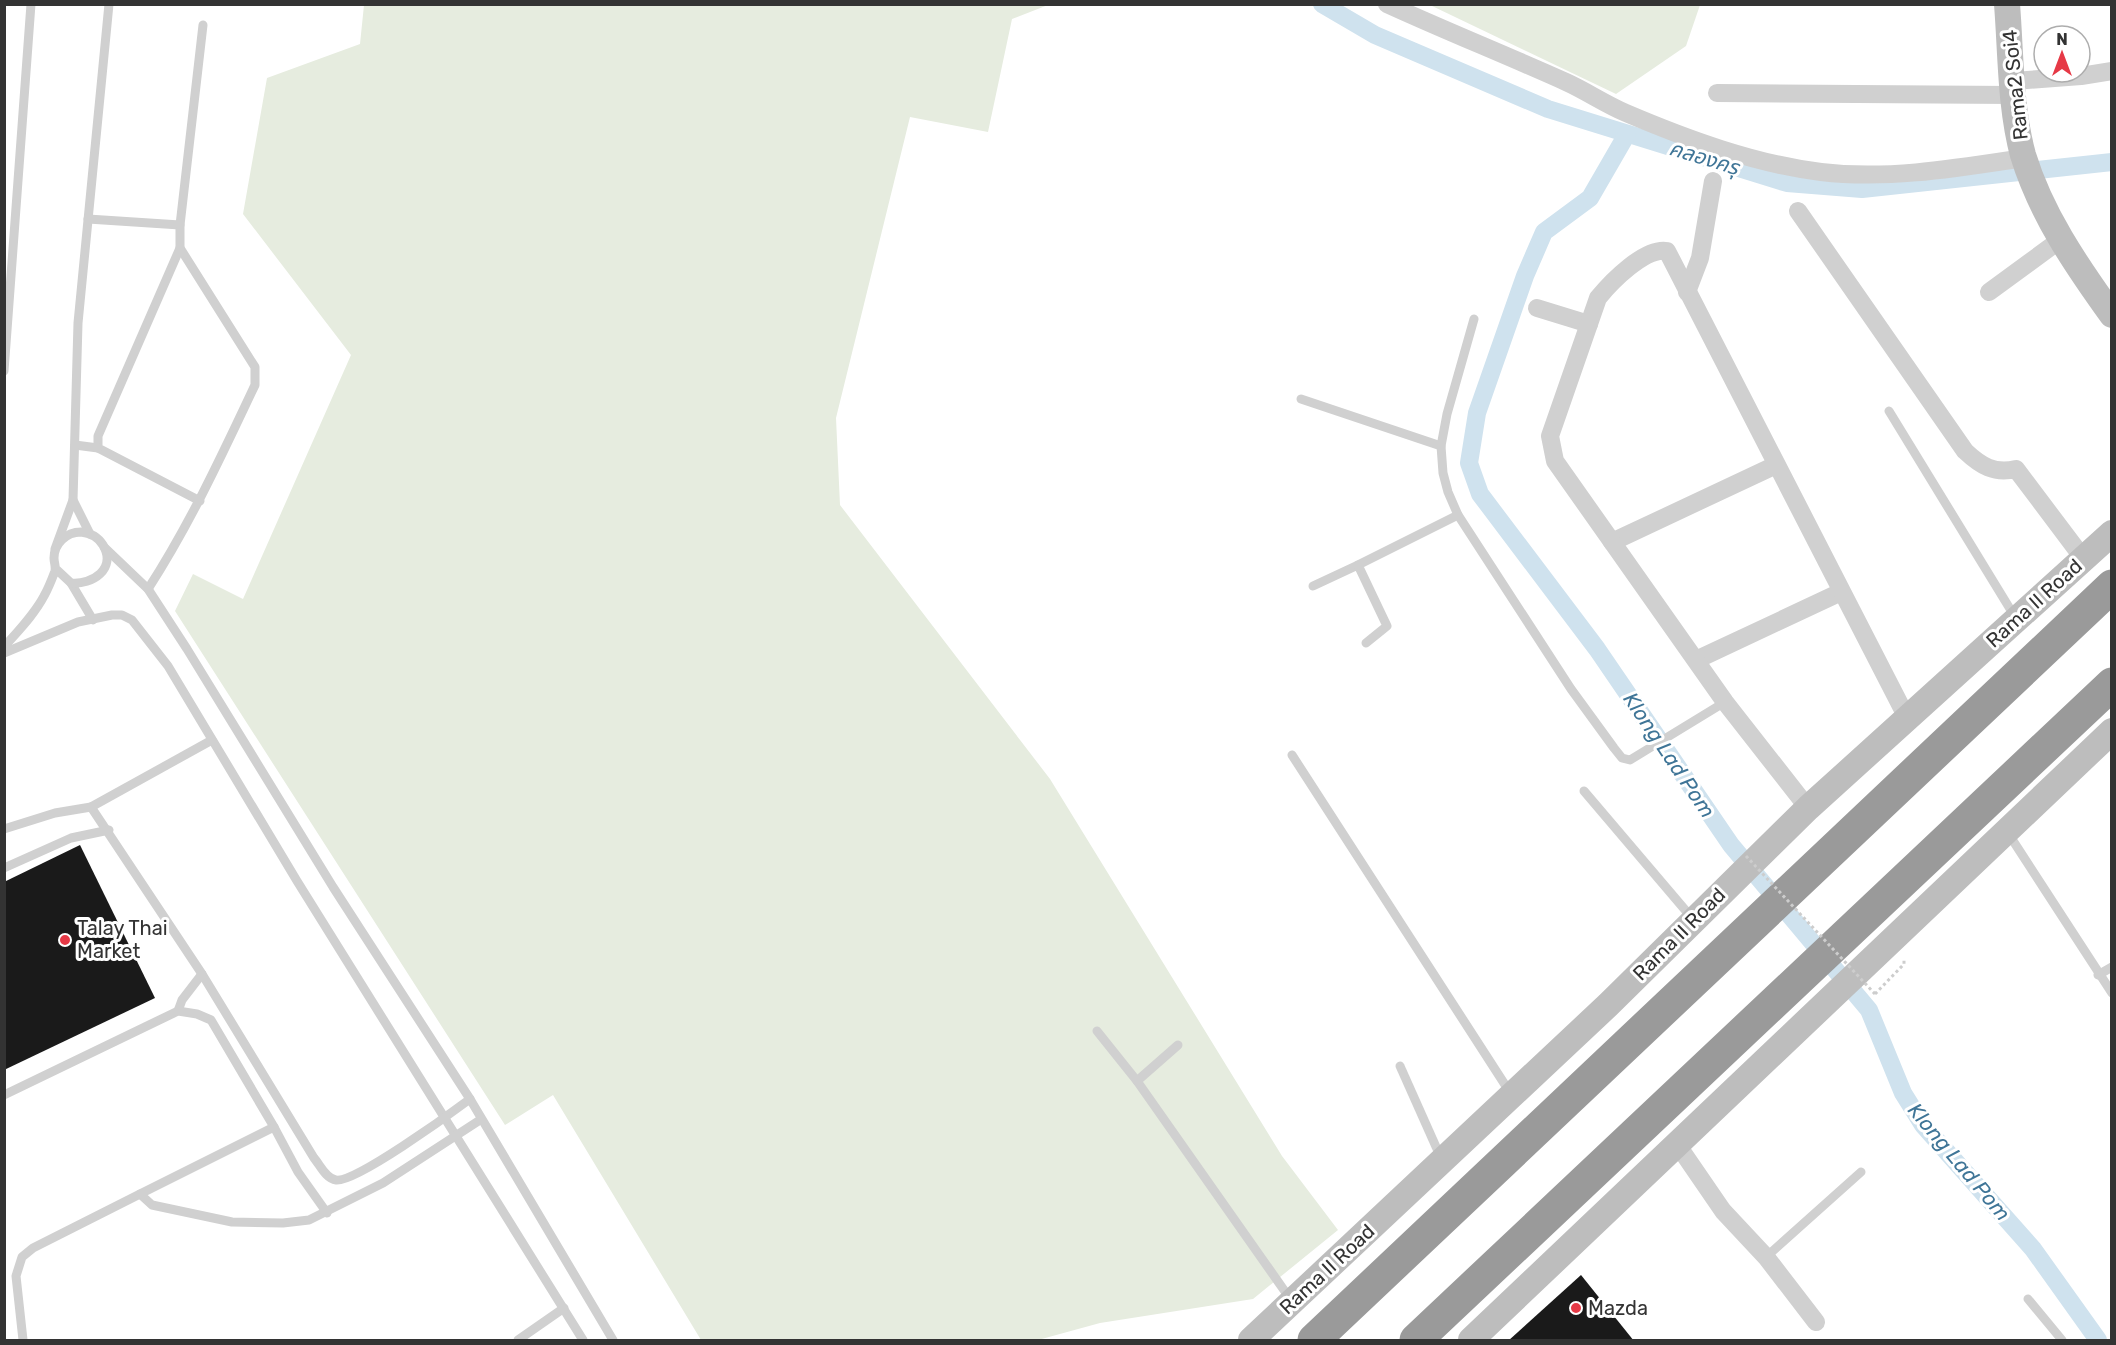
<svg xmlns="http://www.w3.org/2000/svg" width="2116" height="1345" viewBox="0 0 2116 1345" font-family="Rubik,'Noto Sans Thai',sans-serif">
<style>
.green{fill:#e6ecdf}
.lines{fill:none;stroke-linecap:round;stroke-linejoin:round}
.canal{stroke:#cfe2ee;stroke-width:18}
.building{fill:#1a1a1a}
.path{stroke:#cdcdcd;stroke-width:3;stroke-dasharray:3 3;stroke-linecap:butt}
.lane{stroke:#d0d0d0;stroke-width:9}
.street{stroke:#d0d0d0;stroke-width:18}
.secondary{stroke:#bdbdbd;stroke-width:26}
.highway{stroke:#9a9a9a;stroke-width:33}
.path-bridge{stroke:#cdcdcd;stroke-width:3;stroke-dasharray:3 3;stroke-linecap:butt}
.poi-dot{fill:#e63946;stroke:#fff;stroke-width:2}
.labels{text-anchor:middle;stroke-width:6;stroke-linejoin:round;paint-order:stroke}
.street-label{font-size:20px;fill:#333;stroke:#fff}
.poi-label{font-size:20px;fill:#333;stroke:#fff;text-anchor:start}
.water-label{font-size:21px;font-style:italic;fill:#3f7597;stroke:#fff}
</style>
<rect width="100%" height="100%" fill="#fff"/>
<!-- green -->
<g class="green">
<path d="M364 5H1048L1012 19 988 132 910 117 836 418 840 505 1050 779 1282 1156 1338 1230 1253 1299 1100 1323 1038 1340H701L553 1095 505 1125 175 611 193 574 243 599 351 355 243 214 267 78 360 44Z"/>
<path d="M1430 5H1700L1686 46 1616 94Z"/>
</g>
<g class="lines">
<!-- canal -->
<g class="canal">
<path d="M1322 4 1375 35 1548 109 1787 183 1862 189 2112 162"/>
<path d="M1627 134 1590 198 1544 232 1525 276 1477 413 1469 463 1480 494 1597 649 1731 845 1869 1010 1903 1093 1923 1125 2033 1249 2098 1340"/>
</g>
</g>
<!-- building -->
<g class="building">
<path d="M80 845 155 998 4 1070V882Z"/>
<path d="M1581 1275 1634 1341H1508Z"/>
</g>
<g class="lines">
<!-- path -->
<path class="path" d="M1875 994 1904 964V958"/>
<!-- lane -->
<g class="lane">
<path d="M88 219 180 225V248L255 367V385C222 455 190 524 148 589"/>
<path d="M180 225 203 25"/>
<path d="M180 248 98 436V448L200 501"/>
<path d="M1474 319 1447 414 1441 446 1443 473 1448 492 1458 515 1571 689 1614 748 1622 758 1630 760 1725 702"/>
<path d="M4 371 31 4"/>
<path d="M1301 399 1441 446"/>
<path d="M1889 411 2015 617"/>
<path d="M75 445 98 448"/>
<path d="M73 500 90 534"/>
<path d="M104 547 148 589 187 649 333 887 470 1099 613 1340"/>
<path d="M55 549 73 500 78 323 109 4"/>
<path d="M71 583 93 620"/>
<path d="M1313 586 1358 565"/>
<path d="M1366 643 1387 626 1358 565 1458 515"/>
<path d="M4 647C18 631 34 615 44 596 48 589 52 579 55 571 56 566 54 563 54 558 54 544 66 532 81 532 91 533 98 537 103 545 117 569 92 585 71 583L56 569"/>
<path d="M4 653 78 622 112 615H122L132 620 168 666 297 881 583 1340"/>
<path d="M1292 755 1511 1094"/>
<path d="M1584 791 1692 918"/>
<path d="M91 807 212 740"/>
<path d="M4 829 55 813 91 807 202 974 314 1158C320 1165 326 1179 336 1180 355 1183 450 1114 470 1099"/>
<path d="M2008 833 2112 993"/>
<path d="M4 868 71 838 109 830"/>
<path d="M2098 975 2112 967"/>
<path d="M178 1011 182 1000 202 974"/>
<path d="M1097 1031 1137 1081 1291 1300"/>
<path d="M1400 1066 1441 1158"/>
<path d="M1137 1081 1178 1045"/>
<path d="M4 1095 178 1011 197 1014 211 1020 274 1127 140 1194 152 1205 232 1222 283 1223 309 1220 383 1183 480 1120"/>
<path d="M274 1127 298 1172 327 1213"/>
<path d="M1766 1257 1861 1172"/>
<path d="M2028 1299 2062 1340"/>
<path d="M23 1340 16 1276 22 1257 33 1248 140 1194"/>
<path d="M518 1340 564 1308"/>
</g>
<!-- street -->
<g class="street">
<path d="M1387 4C1446 31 1506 55 1566 82 1586 91 1605 104 1626 113 1687 139 1755 164 1821 172 1888 180 1958 168 2024 158"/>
<path d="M2013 81 2081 76 2112 71"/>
<path d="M1717 93 2014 95"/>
<path d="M1798 211 1965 451C1981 466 1994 474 2016 469L2083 558"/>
<path d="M1687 292 1700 258 1713 181"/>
<path d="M1989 292 2060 240"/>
<path d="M1537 308 1589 324"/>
<path d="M1612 542 1776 465"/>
<path d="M1696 660 1841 592"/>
<path d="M1808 808 1725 702 1555 461 1550 436 1598 298C1611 282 1645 247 1667 251L1907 718"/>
<path d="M1677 1144 1723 1211 1766 1257 1816 1322"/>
</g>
<!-- secondary -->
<g class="secondary">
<path d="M2007 4C2011 54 2010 107 2023 155 2041 214 2076 265 2112 315"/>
<path d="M1251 1340 1608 1005 1808 808 2112 533"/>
<path d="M1471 1340 2112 731"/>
</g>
<!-- highway -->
<g class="highway">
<path d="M1314 1340 2112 586"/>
<path d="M1416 1340 2112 684"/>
</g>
<!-- path-bridge -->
<path class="path-bridge" d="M1746 856 1875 994"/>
</g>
<!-- markers -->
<g class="poi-dot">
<circle cx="65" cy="940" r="6"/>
<circle cx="1576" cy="1308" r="6"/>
</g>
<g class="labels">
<!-- street labels -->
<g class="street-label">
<text transform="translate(2015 85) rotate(-96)" y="7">Rama2 Soi4</text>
<text transform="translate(2034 603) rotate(-42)" y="7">Rama II Road</text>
<text transform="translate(1679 934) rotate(-45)" y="7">Rama II Road</text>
<text transform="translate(1327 1269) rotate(-43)" y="7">Rama II Road</text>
</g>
<!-- poi labels -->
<g class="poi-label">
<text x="77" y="935">Talay Thai<tspan x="77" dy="23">Market</tspan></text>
<text x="1588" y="1315">Mazda</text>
</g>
<!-- water labels -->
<g class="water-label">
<text transform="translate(1704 158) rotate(17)" y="7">คลองครุ</text>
<text transform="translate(1669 755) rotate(56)" y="7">Klong Lad Pom</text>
<text transform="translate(1959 1162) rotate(50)" y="7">Klong Lad Pom</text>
</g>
</g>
<!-- border -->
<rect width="2116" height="1345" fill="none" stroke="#333333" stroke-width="12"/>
<!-- north arrow -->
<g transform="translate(2062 54)"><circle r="28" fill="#ffffff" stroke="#adadad" stroke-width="1.5"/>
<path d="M0-4.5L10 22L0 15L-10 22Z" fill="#e63946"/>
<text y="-9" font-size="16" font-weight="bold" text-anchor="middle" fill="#333333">N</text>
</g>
</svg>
